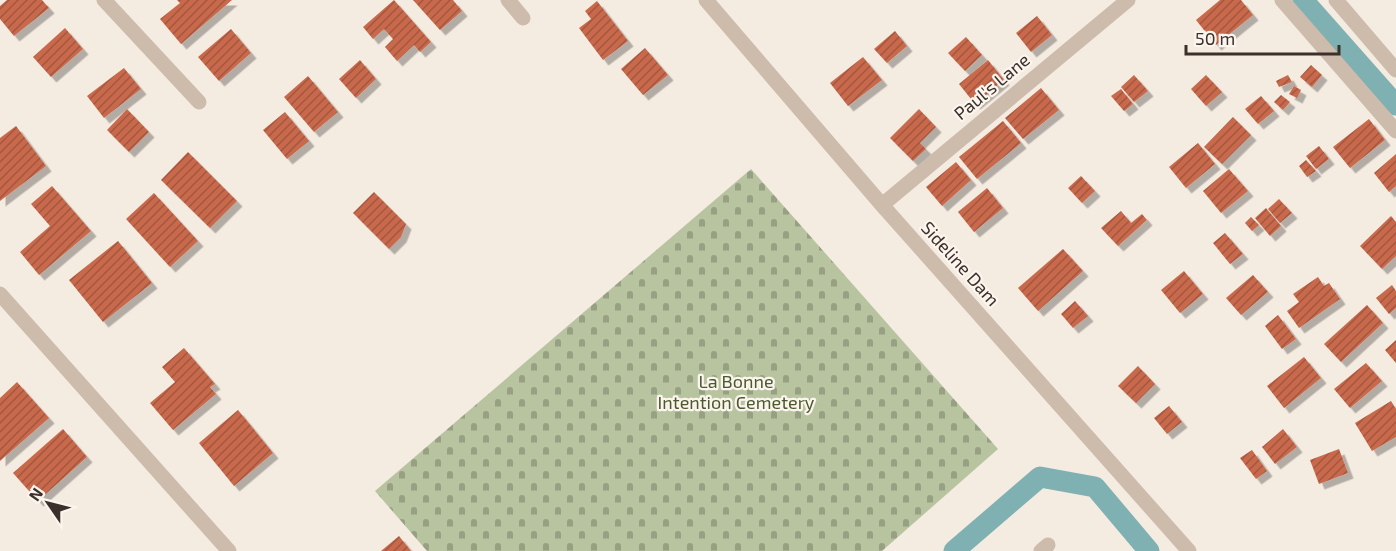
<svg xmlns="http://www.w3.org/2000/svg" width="1396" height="551" viewBox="0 0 1396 551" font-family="'Exo 2',sans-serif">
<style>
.cemetery{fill:url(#cemetery-stones)}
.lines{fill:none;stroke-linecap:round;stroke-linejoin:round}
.canal{stroke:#7fb0b2;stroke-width:21}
.building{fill:url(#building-hatch);filter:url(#shadow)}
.minor{stroke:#cdbbac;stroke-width:15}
.labels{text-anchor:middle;stroke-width:4.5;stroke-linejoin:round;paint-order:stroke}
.street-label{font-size:18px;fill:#3b302b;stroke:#fbf5ee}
.park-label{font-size:18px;fill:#4a5a2e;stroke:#fbf5ee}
</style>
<defs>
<pattern id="cemetery-stones" width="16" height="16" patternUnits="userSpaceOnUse" patternTransform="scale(1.5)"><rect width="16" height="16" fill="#b8c4a0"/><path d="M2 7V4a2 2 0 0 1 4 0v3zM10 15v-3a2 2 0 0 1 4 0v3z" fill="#97a083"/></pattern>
<pattern id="building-hatch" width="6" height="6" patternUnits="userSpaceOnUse" patternTransform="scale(1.5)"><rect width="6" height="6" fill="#c8694b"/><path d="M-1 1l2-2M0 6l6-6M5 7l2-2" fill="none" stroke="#a4573f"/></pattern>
<filter id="shadow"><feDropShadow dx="5.5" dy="5.5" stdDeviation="0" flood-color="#0004"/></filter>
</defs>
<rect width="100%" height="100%" fill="#f4ebe1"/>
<!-- cemetery -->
<path class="cemetery" d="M751 169 998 449 882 551H427L375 491Z"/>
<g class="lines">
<!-- canal -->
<g class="canal">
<path d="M1303 0 1396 105"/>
<path d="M954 551 1040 477 1095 487 1149 551"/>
</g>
</g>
<!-- building -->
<g class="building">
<path d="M7 0H42L49 8 14 36 0 19V6Z"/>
<path d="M177 0H232L181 44 160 19 180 3Z"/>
<path d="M394 0 431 42 420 52 414 45 397 61 385 47 393 39 384 29 373 39 363 27Z"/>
<path d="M413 0H453L462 11 440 30Z"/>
<path d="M1220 0H1241L1253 15 1216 45 1196 20Z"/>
<path d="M597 1 628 41 603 60 579 28 591 19 585 11Z"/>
<path d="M1037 16 1052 35 1031 52 1016 33Z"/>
<path d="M65 28 83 49 51 77 33 57Z"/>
<path d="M231 29 251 53 219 81 198 57Z"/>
<path d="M895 31 907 46 887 63 874 49Z"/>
<path d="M966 37 982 55 965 71 948 53Z"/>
<path d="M645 48 668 75 643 95 621 69Z"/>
<path d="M863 57 882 80 848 106 830 83Z"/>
<path d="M360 60 376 79 356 98 339 79Z"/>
<path d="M988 60 1004 80 975 104 959 84Z"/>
<path d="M1311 65 1322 75 1312 87 1300 77Z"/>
<path d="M124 68 141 89 104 118 87 96Z"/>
<path d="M1134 75 1148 91 1134 102 1121 87Z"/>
<path d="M1206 75 1222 92 1206 106 1191 89Z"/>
<path d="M1288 75 1292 82 1279 87 1276 81Z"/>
<path d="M308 76 338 112 314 132 284 97Z"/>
<path d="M1294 86 1301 90 1297 98 1289 94Z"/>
<path d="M1041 88 1059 110 1023 139 1005 118Z"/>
<path d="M1121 89 1133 104 1124 111 1111 96Z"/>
<path d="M1281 95 1290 102 1283 110 1274 102Z"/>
<path d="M1261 96 1274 111 1258 124 1245 109Z"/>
<path d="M127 109 149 132 129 152 107 130Z"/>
<path d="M919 109 936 127 920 143 926 149 913 161 890 138Z"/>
<path d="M285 112 309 141 287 159 263 130Z"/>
<path d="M1233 117 1251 135 1222 164 1204 147Z"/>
<path d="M1369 119 1385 140 1350 168 1333 147Z"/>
<path d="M1003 121 1021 143 977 179 959 157Z"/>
<path d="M16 126 46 166 0 201V138Z"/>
<path d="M1198 143 1215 164 1186 188 1169 167Z"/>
<path d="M1319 146 1329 159 1316 169 1306 156Z"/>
<path d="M188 152 237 201 210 228 161 180Z"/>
<path d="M1396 154V186L1389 192 1374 173Z"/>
<path d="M1306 160 1316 171 1307 177 1299 166Z"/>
<path d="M956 162 971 180 942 206 926 187Z"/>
<path d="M1229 169 1248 191 1221 213 1203 191Z"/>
<path d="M1081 176 1095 191 1082 203 1068 188Z"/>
<path d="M52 186 91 231 39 275 20 252 50 226 31 204Z"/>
<path d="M987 188 1003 208 974 232 958 212Z"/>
<path d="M374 192 406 224 401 237 389 249 353 213Z"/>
<path d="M154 193 198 241 170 267 126 219Z"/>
<path d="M1279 199 1292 213 1280 223 1268 209Z"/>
<path d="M1266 208 1281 226 1270 236 1255 218Z"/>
<path d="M1121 211 1131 223 1142 214 1147 220 1118 246 1101 228Z"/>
<path d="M1391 216 1396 222V256L1382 269 1360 246Z"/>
<path d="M1251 217 1259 225 1252 231 1245 223Z"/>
<path d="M1225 233 1243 254 1230 264 1213 243Z"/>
<path d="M118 241 152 283 103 322 69 280Z"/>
<path d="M1063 249 1083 271 1038 311 1018 288Z"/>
<path d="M1184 271 1203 294 1180 313 1161 290Z"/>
<path d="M1253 275 1268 292 1241 315 1226 298Z"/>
<path d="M1318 277 1324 286 1329 283 1340 299 1299 328 1287 311 1299 302 1293 294Z"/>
<path d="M1392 285 1396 291V308L1389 314 1376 298Z"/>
<path d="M1075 301 1088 316 1073 328 1061 314Z"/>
<path d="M1367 305 1383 323 1341 362 1324 344Z"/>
<path d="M1278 315 1296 339 1282 349 1265 326Z"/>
<path d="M1396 340V363L1385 350Z"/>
<path d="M184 348 215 384 210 387 216 394 173 430 150 403 175 382 162 367Z"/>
<path d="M1304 357 1321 378 1284 408 1267 386Z"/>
<path d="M1366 363 1382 381 1350 408 1334 389Z"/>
<path d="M1138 366 1155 384 1136 403 1118 386Z"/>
<path d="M17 382 49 418 0 461V398Z"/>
<path d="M1391 401 1396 409V437L1372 451 1355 423Z"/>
<path d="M1169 406 1182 422 1167 434 1154 418Z"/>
<path d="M238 410 273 453 234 486 199 443Z"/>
<path d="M63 429 87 457 38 501 13 473Z"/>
<path d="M1283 429 1297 447 1275 464 1262 447Z"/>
<path d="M1339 449 1348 473 1319 484 1310 460Z"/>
<path d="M1252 450 1267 471 1256 479 1240 458Z"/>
<path d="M399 536 411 551H381Z"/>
</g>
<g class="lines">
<!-- minor -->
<g class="minor">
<path d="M104 0 199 102"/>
<path d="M508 0 523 18"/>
<path d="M706 0 882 205 1189 551"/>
<path d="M1282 0 1396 131"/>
<path d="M1336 0 1396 70"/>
<path d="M882 205 1128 0"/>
<path d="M0 294 229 551"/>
<path d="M1041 551 1048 545"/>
</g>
</g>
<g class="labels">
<!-- street labels -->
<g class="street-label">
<text transform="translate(992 87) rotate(-40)" y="6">Paul's Lane</text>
<text transform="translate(960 264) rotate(48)" y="6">Sideline Dam</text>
</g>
<!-- park labels -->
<g class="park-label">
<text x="736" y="388">La Bonne<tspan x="736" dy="21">Intention Cemetery</tspan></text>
</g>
</g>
<!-- north arrow -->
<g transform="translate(48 503) rotate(305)" stroke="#fbf5ee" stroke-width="4.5" paint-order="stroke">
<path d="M0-4.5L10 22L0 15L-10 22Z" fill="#3b302b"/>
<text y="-9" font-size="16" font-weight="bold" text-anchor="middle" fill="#3b302b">N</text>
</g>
<!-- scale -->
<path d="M1186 45v9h153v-9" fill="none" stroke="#3b302b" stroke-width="3"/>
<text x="1195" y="45" font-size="18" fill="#3b302b" stroke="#fbf5ee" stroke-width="4.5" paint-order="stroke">50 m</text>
</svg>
